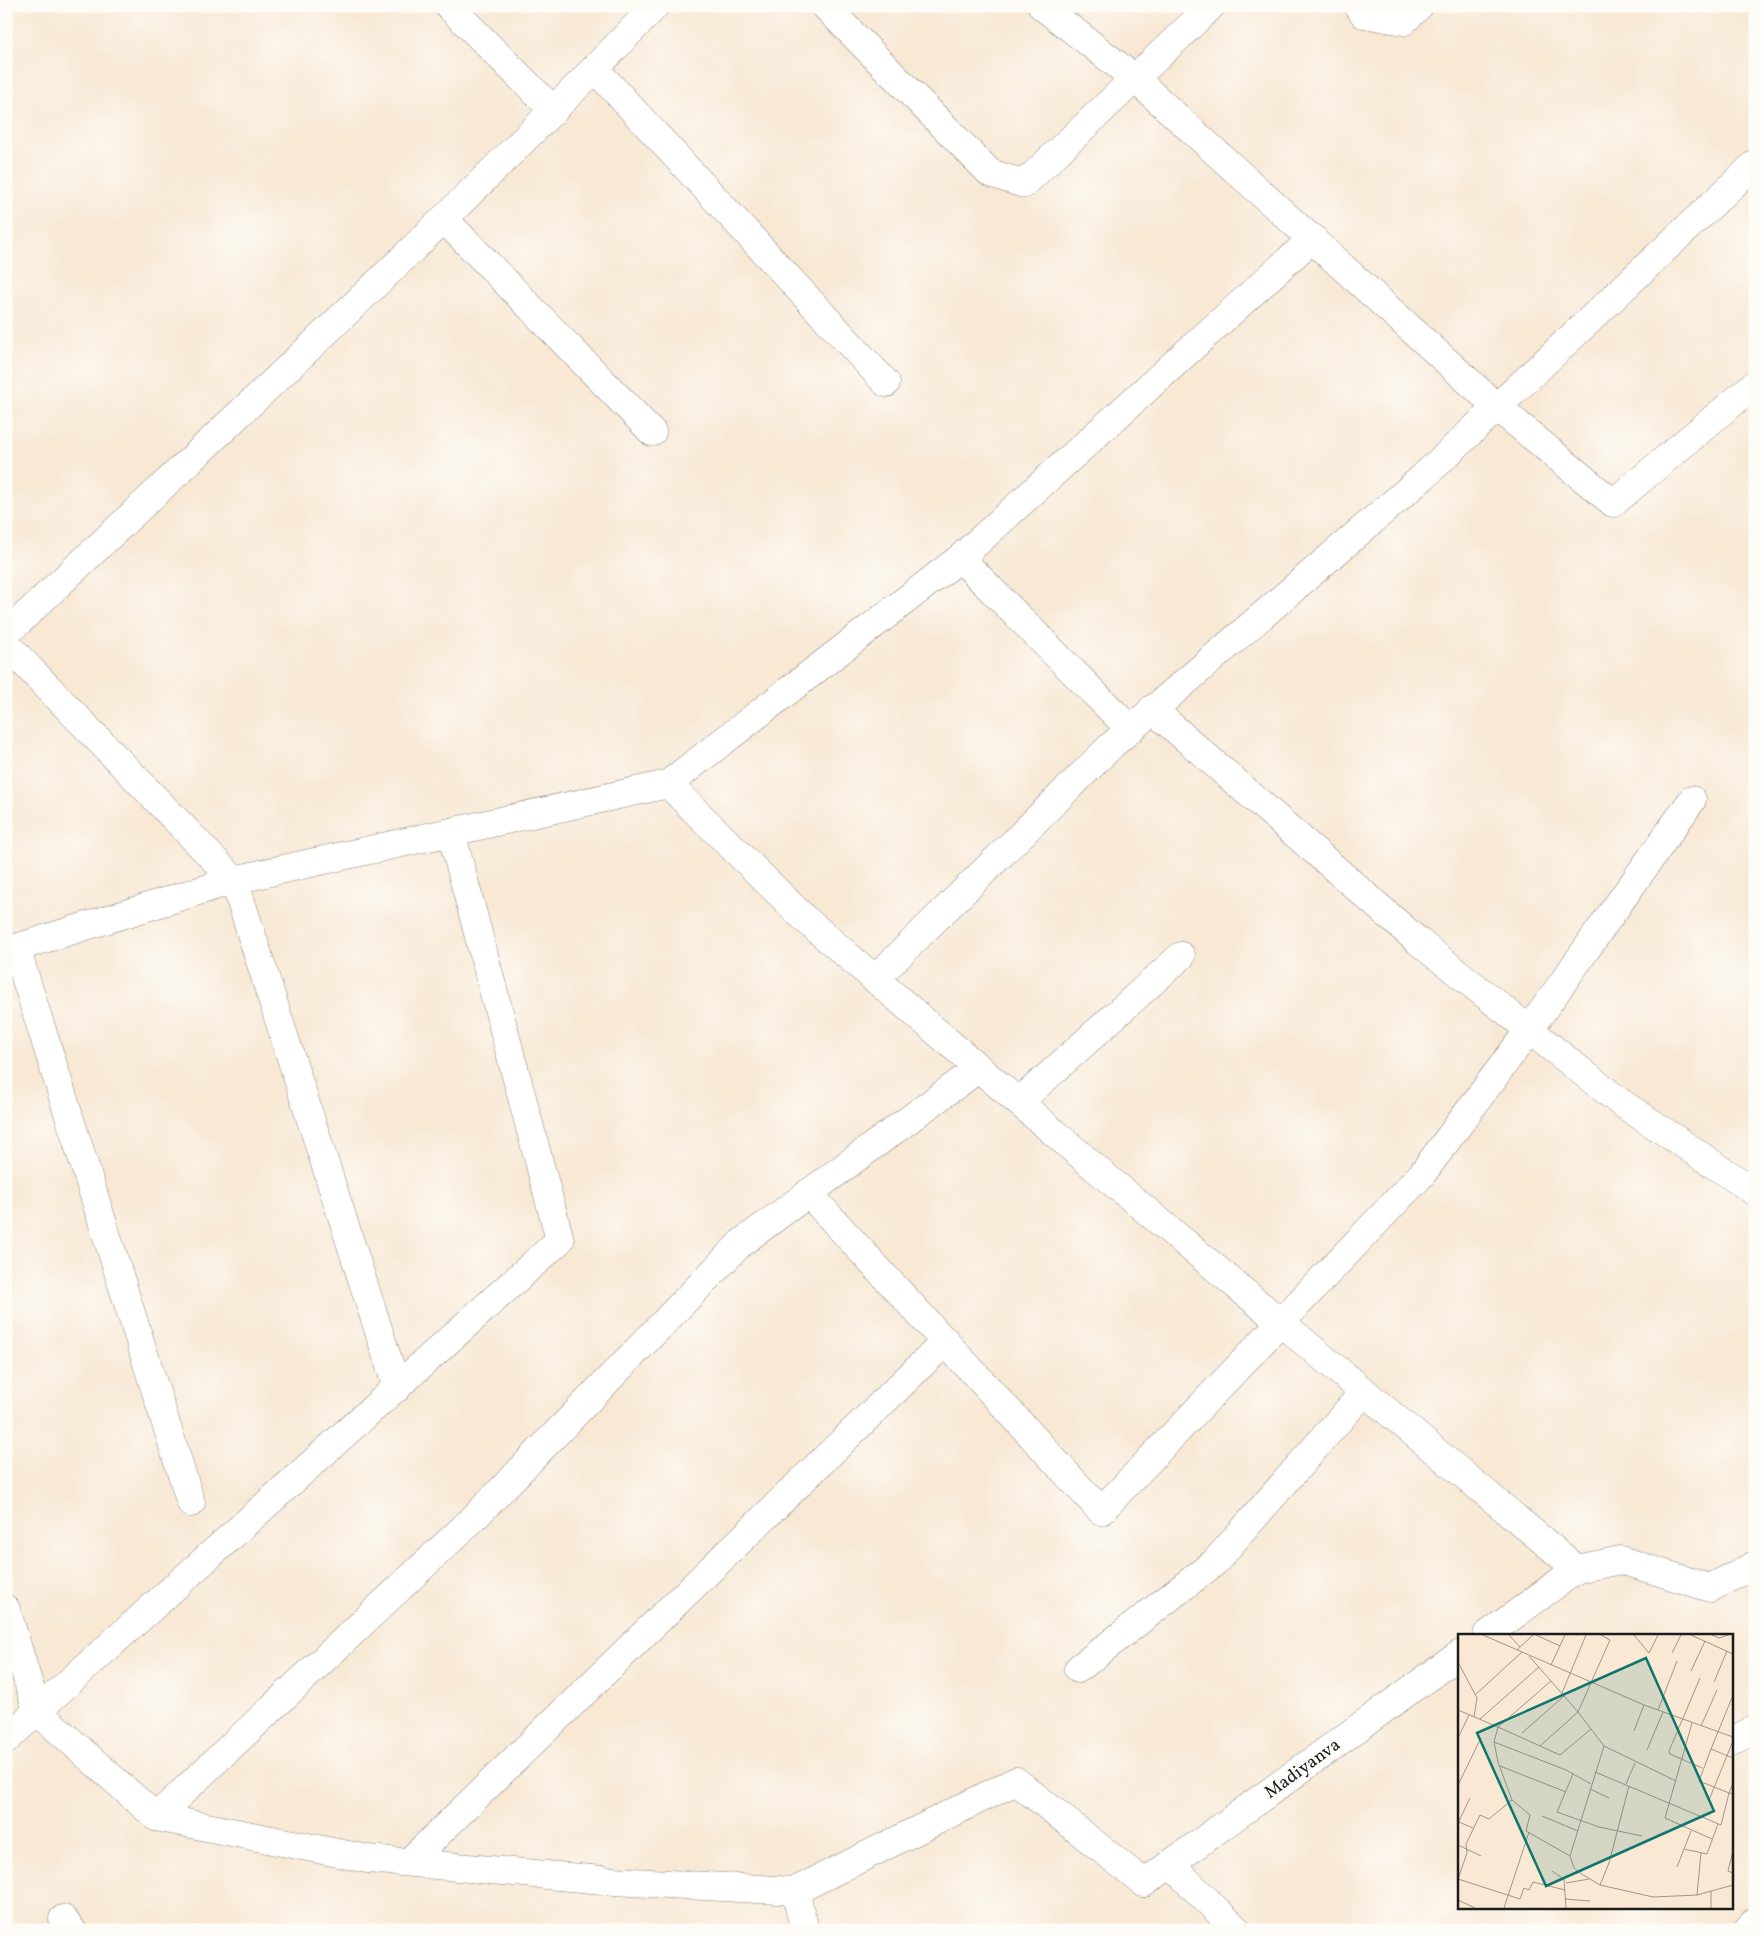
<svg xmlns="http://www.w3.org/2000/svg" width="1761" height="1936" viewBox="0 0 1761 1936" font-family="Vollkorn,serif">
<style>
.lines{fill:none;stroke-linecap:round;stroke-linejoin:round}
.street-casing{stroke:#8a8278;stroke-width:29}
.secondary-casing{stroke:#8a8278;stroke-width:29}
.street{stroke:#fff;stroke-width:28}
.secondary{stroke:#fff;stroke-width:28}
.labels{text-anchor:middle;stroke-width:4;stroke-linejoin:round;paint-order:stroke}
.street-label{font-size:18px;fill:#1c1c1c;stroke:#fdfcf7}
.inset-road{fill:none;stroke:#a0968a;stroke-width:1}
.view{fill:#0f766e;fill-opacity:0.15;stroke:#0f766e;stroke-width:2.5}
.inset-edge{fill:none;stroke:#1c1c1c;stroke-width:2.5}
</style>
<rect width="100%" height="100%" fill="#fdfcf7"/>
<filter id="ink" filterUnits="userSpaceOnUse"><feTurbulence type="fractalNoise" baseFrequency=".02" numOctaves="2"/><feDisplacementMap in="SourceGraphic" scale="10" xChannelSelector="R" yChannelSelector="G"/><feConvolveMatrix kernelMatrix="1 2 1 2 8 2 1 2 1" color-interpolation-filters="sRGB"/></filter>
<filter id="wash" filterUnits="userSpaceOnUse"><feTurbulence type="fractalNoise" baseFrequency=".0096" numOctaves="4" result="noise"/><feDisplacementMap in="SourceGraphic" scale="20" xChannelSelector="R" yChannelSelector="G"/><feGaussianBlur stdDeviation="1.12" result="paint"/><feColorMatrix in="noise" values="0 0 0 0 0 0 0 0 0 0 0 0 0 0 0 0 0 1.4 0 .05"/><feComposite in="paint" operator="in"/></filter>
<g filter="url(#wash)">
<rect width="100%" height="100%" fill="#f8e8d4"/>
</g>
<g filter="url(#ink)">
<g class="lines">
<!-- street casing -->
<g class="street-casing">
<g id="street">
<path d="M449 6 554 111"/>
<path d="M825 6 990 173 1024 184 1211 6"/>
<path d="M1042 6 1134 78 1497 407 1613 503 1755 384"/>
<path d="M1358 6 1364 14 1404 21 1419 6"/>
<path d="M595 69 886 383"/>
<path d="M444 219 652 432"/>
<path d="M960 558 1130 729"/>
<path d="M6 644 234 880 668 784 805 919 1100 1172 1577 1569"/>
<path d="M1152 709 1419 942 1620 1102 1755 1192"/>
<path d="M668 784 960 558 1313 238"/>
<path d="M16 948 191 1503"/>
<path d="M6 951 234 880 397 1388"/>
<path d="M875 979 1112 745 1423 477 1755 164"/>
<path d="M1019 1102 1181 956"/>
<path d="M808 1193 1101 1511 1422 1174 1529 1030 1692 800"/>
<path d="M6 1609 37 1711 560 1240 451 832"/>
<path d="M1078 1669 1215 1562 1364 1392"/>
<path d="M6 1740 37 1711 156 1817 368 1859 614 1881 795 1891 1016 1781 1144 1883"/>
<path d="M1732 1741 1755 1729"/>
<path d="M156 1817 474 1518 741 1243 979 1068"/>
<path d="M409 1862 946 1341"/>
<path d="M1170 1864 1237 1930"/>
<path d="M795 1891 805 1930"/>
<path d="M63 1919 72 1930"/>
<path d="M1748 1930 1755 1922"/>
</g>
</g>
<!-- secondary casing -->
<g class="secondary-casing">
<g id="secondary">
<path d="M6 634C224 427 447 224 655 6"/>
<path d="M1487 1635 1577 1569 1621 1560 1710 1588 1755 1565"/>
<path d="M1144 1883 1460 1654"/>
</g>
</g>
<!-- street -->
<use href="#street" class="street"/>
<!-- secondary -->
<use href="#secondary" class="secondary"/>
</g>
</g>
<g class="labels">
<!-- street labels -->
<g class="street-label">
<text transform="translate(1302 1768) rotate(-36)" y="6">Madiyanva</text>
</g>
</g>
<!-- overview -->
<g transform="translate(1458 1634)">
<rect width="275" height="275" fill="#f8e8d4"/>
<path class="inset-road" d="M25 1 186 71 275 103M51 1 62 13M78 1 102 12M176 1 191 19 200 1M233 1 275 20M254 1 261 4 270 1M59 16 75 1M214 19 223 1M71 22 120 78 82 112M0 28 19 64 16 83M93 31 107 1M233 37 247 7M242 44 211 117 212 120 244 134M93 47 40 93 102 121 133 95M256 48 269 17M104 59 128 1M17 61 64 18M275 61 253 115 275 124M0 76 40 93 36 108 40 128 54 166 72 181 68 197 112 222 116 234 122 239 142 251 195 263 239 261 275 251M200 76 219 27M22 85 81 33M234 89 207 184 254 205M243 92 259 56M176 97 186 71M64 99 106 62M0 104 11 81M36 108 108 136 133 150M146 112 218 147M253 115 241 147 271 159 275 149M189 116 205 78M42 132 108 158M137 138 263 191 271 159 275 160M115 140 99 178 141 193 184 202M168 150 177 129M0 151 23 104M132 155 151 164M251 166 275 107M84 182 120 197M1 188 15 194M0 189 12 164M0 211 23 222M226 215 249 220 260 190M275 217 270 237 275 239M112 222 146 112 120 78 152 6 143 1M219 233 233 197M94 237 106 245 108 274M0 245 62 265 66 254 71 256 75 248 107 256M0 245 9 219 8 210 22 181 31 185 54 166M108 249 131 245M142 251 151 229 171 152M253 257V274M239 261 243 219M107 265 132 267M0 266 17 274M46 274 71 198"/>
<path class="view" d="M188 24 256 177 88 252 19 99Z"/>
<rect width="275" height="275" class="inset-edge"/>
</g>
<!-- margin -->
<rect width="1761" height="1936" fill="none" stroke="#fdfcf7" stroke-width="25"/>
</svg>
